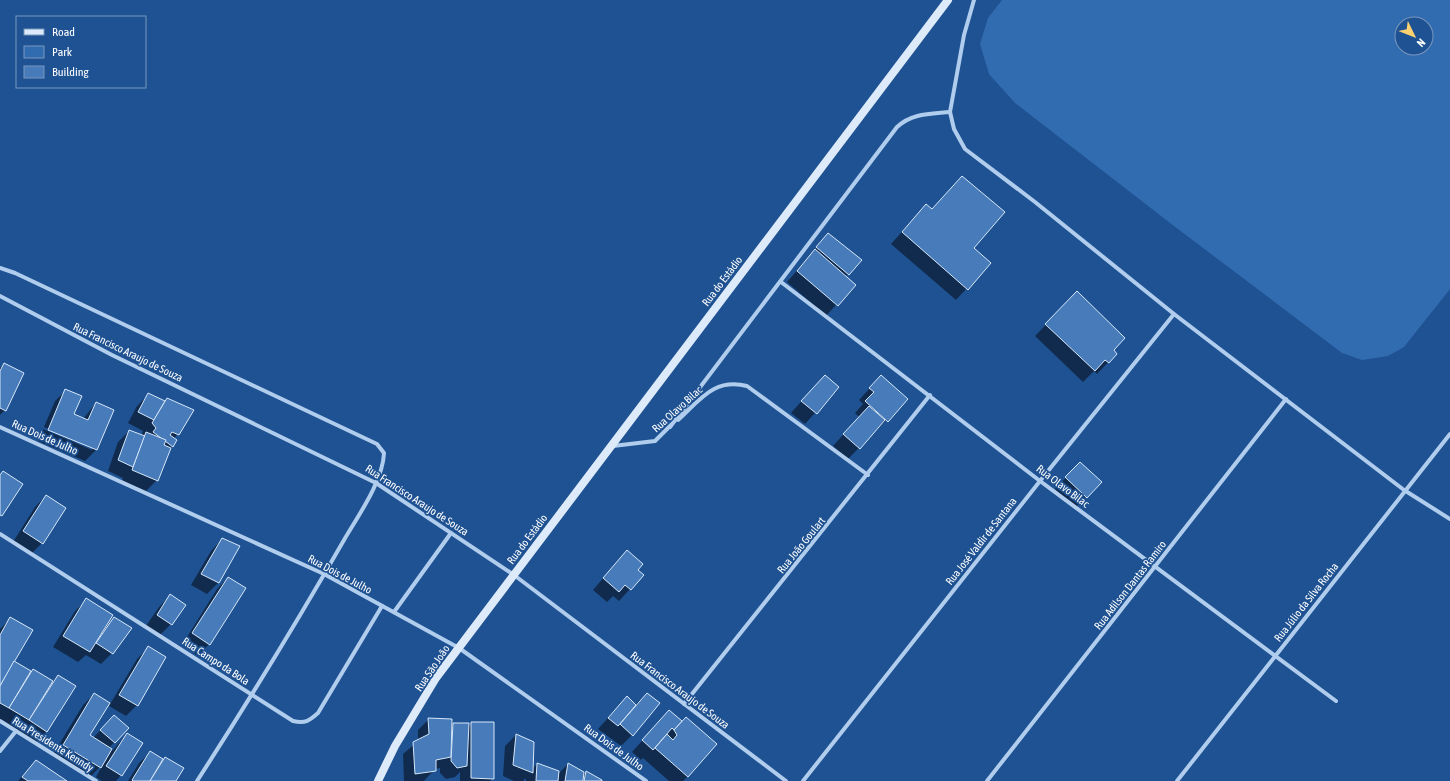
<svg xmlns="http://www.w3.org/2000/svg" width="1450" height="781" viewBox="0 0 1450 781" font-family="'Asap Condensed',sans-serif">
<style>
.green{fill:#326cb0;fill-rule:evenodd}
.shadow{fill:#0007;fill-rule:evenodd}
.building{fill:#477bb9;stroke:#d6e7fa}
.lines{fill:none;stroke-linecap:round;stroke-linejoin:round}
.street{stroke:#b0cdee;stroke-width:4}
.secondary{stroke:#ddeafa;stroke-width:8}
.labels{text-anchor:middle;stroke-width:3.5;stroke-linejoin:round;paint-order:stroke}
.street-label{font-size:11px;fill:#fff;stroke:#1f5292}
</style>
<rect width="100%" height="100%" fill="#1f5292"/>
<!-- green -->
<path class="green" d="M1002 0H1450V289L1404 347 1388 356 1362 360 1342 353 1174 226 1015 103 989 74 980 44 988 18ZM1402 24H1426V48H1402Z"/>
<!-- shadow -->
<g class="shadow">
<path d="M926 205 990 263 956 300 891 244Z"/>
<path d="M828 235 848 274 845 277 854 285 826 316 787 282Z"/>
<path d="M1066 304 1116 354 1097 374 1094 371 1083 382 1035 336Z"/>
<path d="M4 364 5 410 0 415V368Z"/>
<path d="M814 387H838L805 424 791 413Z"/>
<path d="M870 388 907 399 848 459 833 446 859 417 855 413 863 404 859 400Z"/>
<path d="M66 390 73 414 83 419 96 403 113 410 96 450 85 461 38 441 55 401ZM44 427 92 447V450L43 429Z"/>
<path d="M148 395 165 402 167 399 193 410 174 439 157 480 146 491 122 481 123 478 108 471 118 442 129 431 141 436 143 431 128 423 137 406Z"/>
<path d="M1080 463 1100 482 1075 508 1055 489Z"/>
<path d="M46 496 42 543 31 554 13 542 35 507Z"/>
<path d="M222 539 218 583 207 594 191 585 211 551Z"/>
<path d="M616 563 643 575 619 601 613 596 607 602 593 590Z"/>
<path d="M228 578 245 588 209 644 198 656 182 645 217 589Z"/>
<path d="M170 596 171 624 160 635 146 626 159 607Z"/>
<path d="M87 600 105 628 115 618 131 628 112 653 101 664 86 655 78 662 53 647 75 611Z"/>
<path d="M11 618 13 662 31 672 33 670 52 682 58 676 47 731 36 742 0 721V629Z"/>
<path d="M148 648 137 705 126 716 109 706 137 659Z"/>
<path d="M94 694 88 735 93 738 114 716 127 728 109 748 113 750 127 734 121 775 116 781H102L96 777 103 764 89 778 52 756 83 705Z"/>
<path d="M647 694 632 735 621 746 598 729 616 709 635 705Z"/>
<path d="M669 711 682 722 688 776 683 781H669L643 758 641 760 632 752Z"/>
<path d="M429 719 451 726 453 724 467 727 472 723 493 778 490 781H460V772L455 777 446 779 440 773V768L435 769 424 781H404L403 754 418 741V730Z"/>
<path d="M516 735 532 769 537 764 558 774 568 764 583 772 582 776 586 772 601 781H526V778L523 781H514L503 776 505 746Z"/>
<path d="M151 752 163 760 174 781H128L139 763Z"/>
<path d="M36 761 65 781H18Z"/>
</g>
<!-- building -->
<g class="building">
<path d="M962 176 1005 212 974 248 991 263 968 290 902 232 926 204 932 209Z"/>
<path d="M828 233 862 260 849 275 816 247Z"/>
<path d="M815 249 856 285 838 306 797 271Z"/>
<path d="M1077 291 1125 338 1114 350 1117 354 1109 363 1105 360 1095 371 1045 324Z"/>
<path d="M4 363 24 373 6 411 0 408V371Z"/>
<path d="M825 375 839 387 817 414 801 401Z"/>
<path d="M881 375 908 399 888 422 865 401 874 392 869 388Z"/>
<path d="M65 389 82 396 74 414 88 420 96 402 114 410 97 450 48 430Z"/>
<path d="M148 393 165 401 154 420 138 412Z"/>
<path d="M167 398 194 410 179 435 172 432 170 435 177 440 173 447 153 432 156 428 152 423Z"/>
<path d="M869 406 885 420 860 449 843 434Z"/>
<path d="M129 430 145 436 133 467 118 460Z"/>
<path d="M146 432 166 440 164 445 171 448 158 481 132 470Z"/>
<path d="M1080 462 1102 482 1087 498 1065 477Z"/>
<path d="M3 471 23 484 2 516 0 515V475Z"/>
<path d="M46 495 66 508 43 544 23 531Z"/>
<path d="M222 538 240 546 219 583 201 574Z"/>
<path d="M627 550 643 564 638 570 644 575 631 590 625 585 619 592 603 578Z"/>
<path d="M228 577 246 588 210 645 192 633Z"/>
<path d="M170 594 186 605 172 625 157 615Z"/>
<path d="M86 598 113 615 90 652 63 636Z"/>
<path d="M10 617 33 630 0 686V635Z"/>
<path d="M114 617 132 628 113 654 96 643Z"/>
<path d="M148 646 166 657 138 706 119 695Z"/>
<path d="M14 661 31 671 9 708 0 703V686Z"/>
<path d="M33 669 53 681 29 720 9 708Z"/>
<path d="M58 675 76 686 47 732 29 720Z"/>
<path d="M94 693 110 703 90 735 112 749 101 768 63 745Z"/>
<path d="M647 693 660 703 633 736 620 724Z"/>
<path d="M627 696 636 705 618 726 608 718Z"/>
<path d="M669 710 682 721 674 730 672 728 653 750 642 740Z"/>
<path d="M114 715 129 728 115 743 100 730Z"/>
<path d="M686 717 717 744 688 777 655 748 667 734 673 740 677 735 674 730Z"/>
<path d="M428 718 452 719 451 757 436 760V771L415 774 413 742 429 734Z"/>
<path d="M471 722H494V779L471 778Z"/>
<path d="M453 723H469L467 766 457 768 451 761Z"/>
<path d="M127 733 143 743 122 776 106 766Z"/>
<path d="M516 734 534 742 533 773 513 765Z"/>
<path d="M150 751 163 759 150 781H133L132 780Z"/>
<path d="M165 757 184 768 176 781H150Z"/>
<path d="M36 760 67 781H28L22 777Z"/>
<path d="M537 763 559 771 558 781H536Z"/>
<path d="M568 763 584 772 583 781H565Z"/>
<path d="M586 771 602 780V781H584Z"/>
</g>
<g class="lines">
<!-- street -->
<g class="street">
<path d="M974 0 964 35 950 112 954 129 965 149 1035 202 1174 314 1404 490 1450 519"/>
<path d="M0 268 15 273 377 444 384 453C383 481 358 516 344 540 297 622 248 702 197 781"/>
<path d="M781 282 1040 481 1336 701"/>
<path d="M0 296 112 355 376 483 514 575 786 781"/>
<path d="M678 420C701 399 714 378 747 386L868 475"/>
<path d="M0 427 324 574 459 648 646 781"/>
<path d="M670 427 897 127C912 113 930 114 950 112"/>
<path d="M613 446 655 441 671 425"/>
<path d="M0 534 293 721C305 724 309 721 318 713L382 606"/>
<path d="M394 612 451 533"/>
<path d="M684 704 930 395"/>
<path d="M0 721 96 781"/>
<path d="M0 751 16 731"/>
<path d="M803 781 1040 481 1174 314"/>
<path d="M987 781 1286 399"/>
<path d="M1177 781 1450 434"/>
</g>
<!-- secondary -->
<path class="secondary" d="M378 781 395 746 436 678 948 0"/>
</g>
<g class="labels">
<!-- street labels -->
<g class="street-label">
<text transform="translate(722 281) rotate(-53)" y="4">Rua do Estádio</text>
<text transform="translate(128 352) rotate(26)" y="4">Rua Francisco Araujo de Souza</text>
<text transform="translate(677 409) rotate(-42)" y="4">Rua Olavo Bilac</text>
<text transform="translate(45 437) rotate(24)" y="4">Rua Dois de Julho</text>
<text transform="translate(1063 486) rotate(37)" y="4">Rua Olavo Bilac</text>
<text transform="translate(417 500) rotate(33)" y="4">Rua Francisco Araujo de Souza</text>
<text transform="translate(527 539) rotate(-53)" y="4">Rua do Estádio</text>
<text transform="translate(981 541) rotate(-52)" y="4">Rua José Valdir de Santana</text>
<text transform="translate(801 545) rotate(-51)" y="4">Rua João Goulart</text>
<text transform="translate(340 574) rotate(28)" y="4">Rua Dois de Julho</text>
<text transform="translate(1130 585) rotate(-52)" y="4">Rua Adilson Dantas Ramiro</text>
<text transform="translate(1306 602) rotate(-52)" y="4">Rua Júlio da Silva Rocha</text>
<text transform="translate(216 661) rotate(33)" y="4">Rua Campo da Bola</text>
<text transform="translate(432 668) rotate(-56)" y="4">Rua São João</text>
<text transform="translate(680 690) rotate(37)" y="4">Rua Francisco Araujo de Souza</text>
<text transform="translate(53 744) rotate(32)" y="4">Rua Presidente Kenndy</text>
<text transform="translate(614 747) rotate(36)" y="4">Rua Dois de Julho</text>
</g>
</g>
<!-- legend -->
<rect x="16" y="16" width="130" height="72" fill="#1f5292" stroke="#7997be"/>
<rect x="24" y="29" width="20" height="6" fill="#ddeafa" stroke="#7997be"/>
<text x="52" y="36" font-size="12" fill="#ffffff">Road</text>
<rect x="24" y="46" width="20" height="12" fill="#326cb0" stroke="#7997be"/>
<text x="52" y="56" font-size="12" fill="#ffffff">Park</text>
<rect x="24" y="66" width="20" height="12" fill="#477bb9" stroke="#7997be"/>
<text x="52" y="76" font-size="12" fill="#ffffff">Building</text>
<!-- north arrow -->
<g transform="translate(1414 36) rotate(133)"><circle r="19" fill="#1f5292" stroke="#7997be"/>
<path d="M0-3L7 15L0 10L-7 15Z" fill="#fcd270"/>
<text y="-6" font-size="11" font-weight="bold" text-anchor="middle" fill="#ffffff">N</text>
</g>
</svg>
